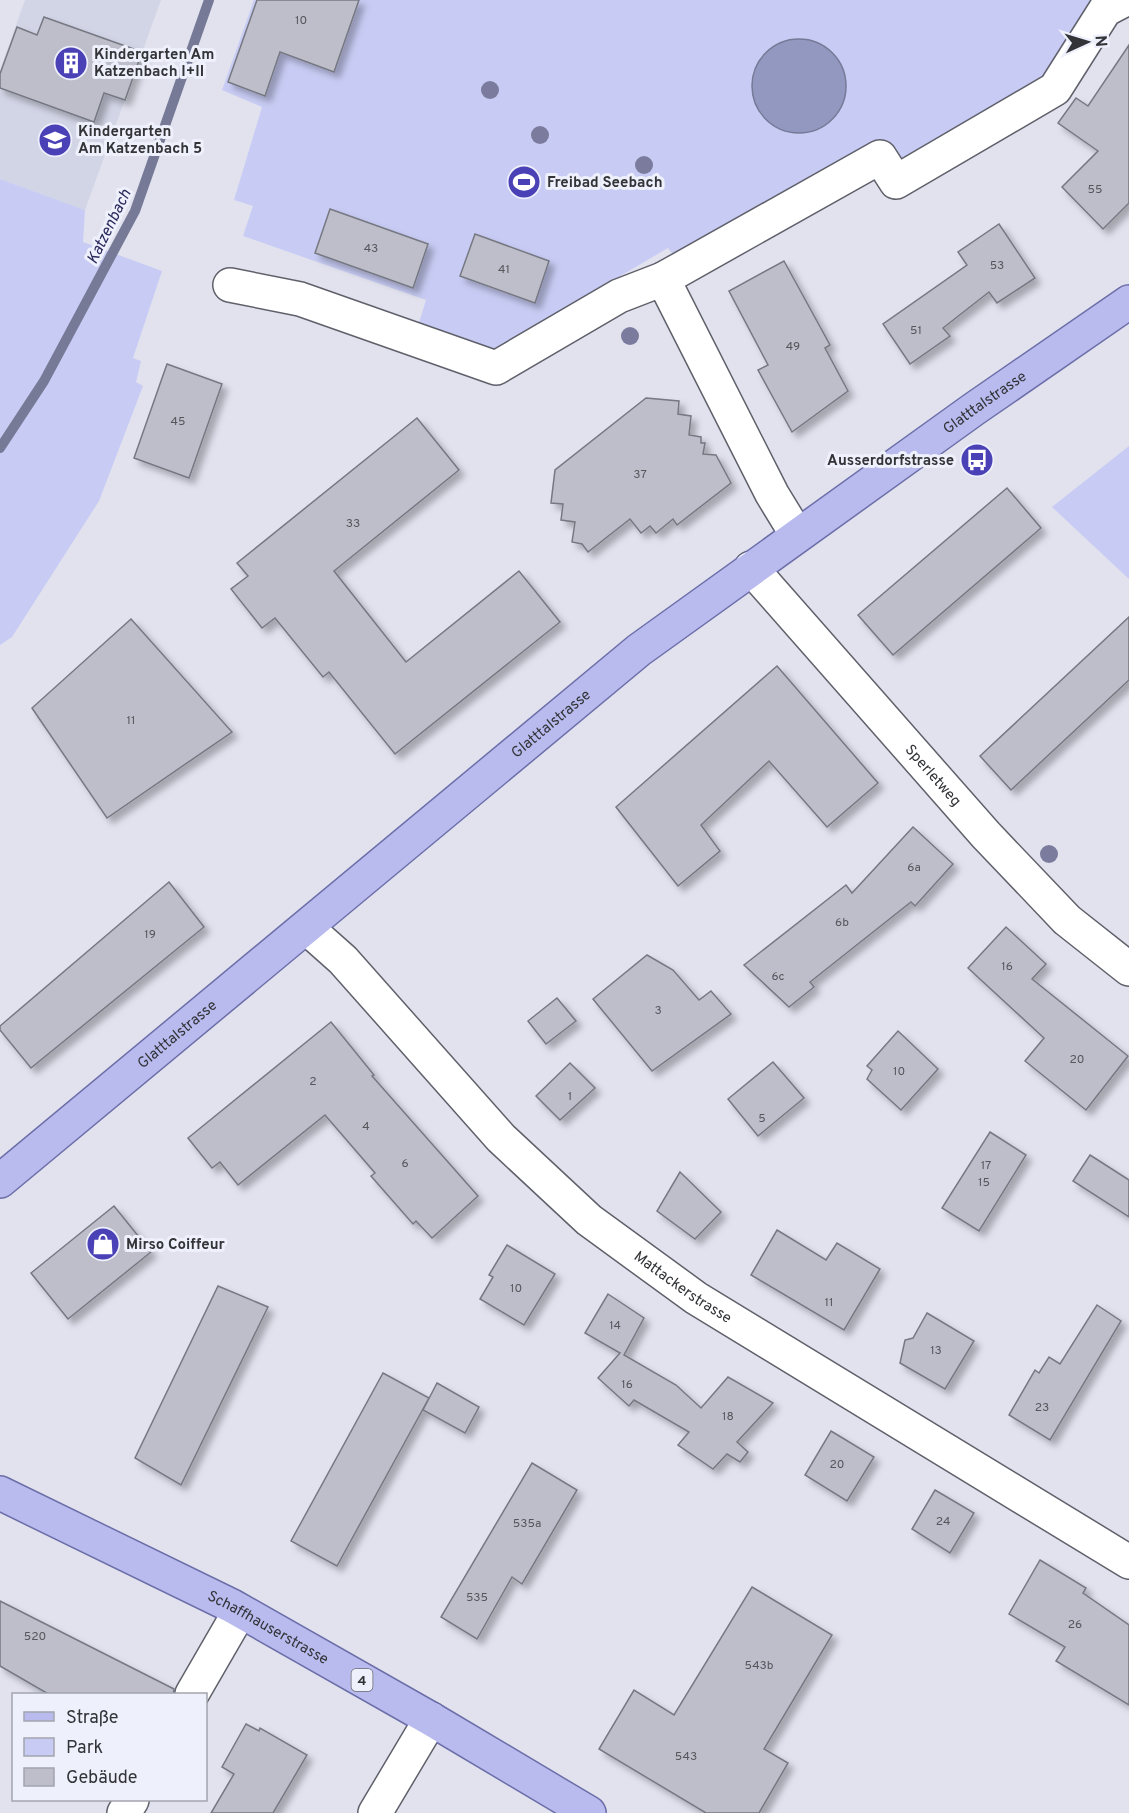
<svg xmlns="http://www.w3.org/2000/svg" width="1129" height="1813" viewBox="0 0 1129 1813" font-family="Overpass,sans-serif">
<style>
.built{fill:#d2d5e6}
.green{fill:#c8ccf4}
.water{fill:#9398c0;stroke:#767a97;stroke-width:1.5}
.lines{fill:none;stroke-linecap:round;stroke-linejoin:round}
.stream{stroke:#767a97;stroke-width:10}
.building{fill:#bdbec9;stroke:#767882;stroke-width:1.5;filter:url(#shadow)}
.minor-casing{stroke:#5f606a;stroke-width:36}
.major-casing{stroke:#6c6ea8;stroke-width:36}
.minor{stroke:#fff;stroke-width:33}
.major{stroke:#b9bbef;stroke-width:33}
.tree{fill:#7b7b9d}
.labels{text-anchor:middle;stroke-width:6;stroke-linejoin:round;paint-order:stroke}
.number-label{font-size:12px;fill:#56565c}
.shield{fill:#eef0fb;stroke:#6b6c72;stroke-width:1.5}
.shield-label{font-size:14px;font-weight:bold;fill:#333438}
.poi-label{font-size:15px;font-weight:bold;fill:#333438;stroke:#eef0fb;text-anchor:start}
.street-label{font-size:15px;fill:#333438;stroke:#eef0fb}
.water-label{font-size:16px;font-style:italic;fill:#29295d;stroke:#eef0fb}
</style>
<defs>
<filter id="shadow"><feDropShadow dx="5.5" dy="5.5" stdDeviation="3" flood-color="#0004"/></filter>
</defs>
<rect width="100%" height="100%" fill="#e1e2ee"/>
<!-- built -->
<path class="built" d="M25 0H161L85 210 0 179V70Z"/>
<!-- green -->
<g class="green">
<path d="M254 0H1090L1044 78 904 164 886 140 674 256 668 248 494 350 418 326 426 300 243 236 253 206 234 200 262 107 222 90Z"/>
<path d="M0 179 85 210 83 242 162 271 133 358 141 361 136 382 143 386 99 501 12 637 0 645Z"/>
<path d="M1129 446V579L1052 507Z"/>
</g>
<!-- water -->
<circle class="water" cx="799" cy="86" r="47"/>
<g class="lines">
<!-- stream -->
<path class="stream" d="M0 448 44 381 135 211 209 0"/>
</g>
<!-- building -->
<g class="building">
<path d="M257 0H359L334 72 280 52 265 96 228 82Z"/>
<path d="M44 17 142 52 125 100 104 93 94 122 0 88V74L17 27 37 35Z"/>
<path d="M1129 45V203L1103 229 1062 187 1098 151 1058 123 1076 98 1088 106Z"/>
<path d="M330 209 428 244 413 288 315 253Z"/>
<path d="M999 224 1035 278 997 303 989 292 943 328 950 336 910 364 883 324 967 265 958 252Z"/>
<path d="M475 234 549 261 535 303 460 276Z"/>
<path d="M784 261 830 345 825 348 848 391 792 432 758 370 768 365 729 291Z"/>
<path d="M167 364 222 384 189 478 134 458Z"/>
<path d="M646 398 679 401 678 414 691 416 689 435 701 437V443H705L703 454 716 455 731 483 677 525 673 519 656 533 650 526 641 533 630 519 588 552 582 544 572 542 575 522 561 520 563 504 551 503 555 470Z"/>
<path d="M417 418 459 470 334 571 406 662 519 571 560 622 395 754 329 672 323 677 275 618 262 628 231 589 248 576 237 563Z"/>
<path d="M1007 488 1041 528 893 655 858 615Z"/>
<path d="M1129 617V680L1011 790 980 756Z"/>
<path d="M131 619 232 732 107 818 32 708Z"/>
<path d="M777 666 878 783 827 827 769 761 701 825 720 851 678 886 616 807Z"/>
<path d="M913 827 953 864 915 906 911 902 810 982 814 987 789 1007 744 965 846 885 852 893Z"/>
<path d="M169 882 204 927 31 1068 0 1030V1026Z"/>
<path d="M1006 927 1046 964 1032 979 1128 1056 1086 1110 1025 1061 1044 1038 968 968Z"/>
<path d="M647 955 673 970 699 1000 711 991 731 1014 652 1071 593 999Z"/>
<path d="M557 998 576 1021 546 1044 528 1021Z"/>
<path d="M331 1022 374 1075 372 1076 478 1196 432 1238 416 1221 413 1224 371 1176 375 1173 325 1115 238 1185 220 1162 212 1168 188 1138Z"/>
<path d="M898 1031 938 1069 901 1110 867 1079 872 1070 867 1066Z"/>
<path d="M773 1062 804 1098 758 1136 728 1099Z"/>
<path d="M570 1063 595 1088 560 1120 536 1096Z"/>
<path d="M990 1132 1026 1155 979 1231 942 1208Z"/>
<path d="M1090 1155 1129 1180V1217L1073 1181Z"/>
<path d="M680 1172 721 1212 695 1239 657 1211Z"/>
<path d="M114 1206 151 1252 68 1319 31 1273Z"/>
<path d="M777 1230 826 1260 837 1243 880 1269 844 1330 751 1275Z"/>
<path d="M507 1245 555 1274 524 1325 480 1299 493 1277 489 1275Z"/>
<path d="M218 1286 268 1307 181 1485 135 1458Z"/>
<path d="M608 1294 644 1318 624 1355 676 1385 701 1408 728 1377 773 1403 737 1442 748 1452 740 1462 727 1454 713 1469 678 1445 689 1432 634 1400 629 1406 598 1378 620 1353 585 1333Z"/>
<path d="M1097 1305 1121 1321 1050 1440 1009 1415 1035 1370 1039 1373 1049 1357 1060 1364Z"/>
<path d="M927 1313 974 1341 945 1389 900 1363 905 1340 913 1338Z"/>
<path d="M383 1373 429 1398 337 1566 291 1541Z"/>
<path d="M437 1383 479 1407 465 1433 423 1410Z"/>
<path d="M831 1431 874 1457 847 1501 805 1475Z"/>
<path d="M532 1463 577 1490 522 1584 512 1577 477 1639 441 1617Z"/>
<path d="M935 1490 974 1513 950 1553 912 1529Z"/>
<path d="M1040 1560 1086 1588 1083 1593 1129 1625V1705L1056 1661 1065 1647 1009 1614Z"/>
<path d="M752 1587 832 1635 764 1749 788 1763 759 1813H706L599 1749 634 1690 674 1715Z"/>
<path d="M0 1601 174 1689 173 1695H50L0 1666Z"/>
<path d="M246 1724 259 1731 260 1728 307 1755 273 1813H211L234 1774 222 1767Z"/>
</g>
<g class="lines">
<!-- minor casing -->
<g class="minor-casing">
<g id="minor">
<path d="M663 279 772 494 797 535"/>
<path d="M230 285 300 299 496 368 619 296 663 279 880 157 896 182 1055 89 1105 10 1124 0"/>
<path id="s1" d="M751 568 986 835 1067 920 1129 969"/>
<path id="s2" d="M307 928 343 960 501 1138 589 1220 696 1298 1129 1562"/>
<path d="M192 1694 240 1611"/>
<path d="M124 1813 132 1800"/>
<path d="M375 1813 431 1719"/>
</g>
</g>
<!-- major casing -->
<g class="major-casing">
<g id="major">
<path id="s3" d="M0 1181 639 650 974 409 1129 302"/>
<path id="s4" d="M0 1493 232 1606 431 1719 589 1813"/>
</g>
</g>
<!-- minor -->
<use href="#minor" class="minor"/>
<!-- major -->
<use href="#major" class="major"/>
</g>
<!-- trees -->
<g class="tree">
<circle cx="490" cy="90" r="9"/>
<circle cx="540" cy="135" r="9"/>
<circle cx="644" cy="165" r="9"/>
<circle cx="630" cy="336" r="9"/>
<circle cx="1049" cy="854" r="9"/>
</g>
<!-- icons -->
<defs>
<g id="building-disc" transform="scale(1.725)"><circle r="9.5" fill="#4a41b7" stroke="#eef0fb"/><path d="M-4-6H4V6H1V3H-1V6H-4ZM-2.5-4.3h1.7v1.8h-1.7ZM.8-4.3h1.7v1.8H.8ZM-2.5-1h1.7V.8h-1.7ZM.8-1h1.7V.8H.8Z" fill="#fff"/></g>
<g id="school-disc" transform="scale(1.725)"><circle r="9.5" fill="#4a41b7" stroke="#eef0fb"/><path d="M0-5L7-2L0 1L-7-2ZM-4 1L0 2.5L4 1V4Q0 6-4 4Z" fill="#fff"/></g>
<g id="stadium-disc" transform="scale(1.725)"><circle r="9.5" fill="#4a41b7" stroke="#eef0fb"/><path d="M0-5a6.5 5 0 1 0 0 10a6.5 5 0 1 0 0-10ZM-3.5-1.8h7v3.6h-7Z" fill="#fff"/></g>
<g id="bus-disc" transform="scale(1.725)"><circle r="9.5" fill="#4a41b7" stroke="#eef0fb"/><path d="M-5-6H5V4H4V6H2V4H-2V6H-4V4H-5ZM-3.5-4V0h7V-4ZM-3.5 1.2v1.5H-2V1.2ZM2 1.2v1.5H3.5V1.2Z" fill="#fff"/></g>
<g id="shop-disc" transform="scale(1.725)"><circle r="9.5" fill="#4a41b7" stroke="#eef0fb"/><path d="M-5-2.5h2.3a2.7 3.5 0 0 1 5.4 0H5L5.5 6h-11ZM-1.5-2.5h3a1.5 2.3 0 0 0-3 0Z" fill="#fff"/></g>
</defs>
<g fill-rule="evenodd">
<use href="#building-disc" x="71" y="63"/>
<use href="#school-disc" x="55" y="140"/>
<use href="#stadium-disc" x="524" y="182"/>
<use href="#bus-disc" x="977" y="460"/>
<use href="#shop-disc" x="103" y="1244"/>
</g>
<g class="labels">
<!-- number labels -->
<g class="number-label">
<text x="301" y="24">10</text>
<text x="1095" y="193">55</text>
<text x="371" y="252">43</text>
<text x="997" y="269">53</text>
<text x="504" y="273">41</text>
<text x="916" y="334">51</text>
<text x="793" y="350">49</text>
<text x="178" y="425">45</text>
<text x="640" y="478">37</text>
<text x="353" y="527">33</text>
<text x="131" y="724">11</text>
<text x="914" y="871">6a</text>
<text x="842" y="926">6b</text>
<text x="150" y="938">19</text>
<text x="1007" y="970">16</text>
<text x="778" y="980">6c</text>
<text x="658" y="1014">3</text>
<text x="1077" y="1063">20</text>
<text x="899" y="1075">10</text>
<text x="313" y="1085">2</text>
<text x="570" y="1100">1</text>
<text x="762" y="1122">5</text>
<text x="366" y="1130">4</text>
<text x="405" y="1167">6</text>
<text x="986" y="1169">17</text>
<text x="984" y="1186">15</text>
<text x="516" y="1292">10</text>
<text x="829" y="1306">11</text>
<text x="615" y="1329">14</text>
<text x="936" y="1354">13</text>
<text x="627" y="1388">16</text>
<text x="1042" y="1411">23</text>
<text x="728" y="1420">18</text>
<text x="837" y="1468">20</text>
<text x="943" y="1525">24</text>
<text x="527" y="1527">535a</text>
<text x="477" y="1601">535</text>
<text x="1075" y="1628">26</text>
<text x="35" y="1640">520</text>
<text x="759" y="1669">543b</text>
<text x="686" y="1760">543</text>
</g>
<!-- shield labels -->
<rect class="shield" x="351.5" y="1669" width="21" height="22" rx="4.5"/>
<g class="shield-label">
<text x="362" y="1685">4</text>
</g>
<!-- poi labels -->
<g class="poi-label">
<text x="94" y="59">Kindergarten Am<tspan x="94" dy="17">Katzenbach I+II</tspan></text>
<text x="78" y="136">Kindergarten<tspan x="78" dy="17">Am Katzenbach 5</tspan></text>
<text x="547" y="187">Freibad Seebach</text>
<text x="954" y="465" text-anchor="end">Ausserdorfstrasse</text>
<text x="126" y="1249">Mirso Coiffeur</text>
</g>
<!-- street labels -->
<g class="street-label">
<text dy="5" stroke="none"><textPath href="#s3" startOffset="1256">Glatttalstrasse</textPath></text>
<text dy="5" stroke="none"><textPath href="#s3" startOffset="716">Glatttalstrasse</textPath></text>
<text dy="5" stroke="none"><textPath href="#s1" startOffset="276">Sperletweg</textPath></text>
<text dy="5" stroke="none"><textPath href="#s3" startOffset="230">Glatttalstrasse</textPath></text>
<text dy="5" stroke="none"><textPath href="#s2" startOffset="522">Mattackerstrasse</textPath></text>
<text dy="5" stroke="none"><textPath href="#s4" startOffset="300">Schaffhauserstrasse</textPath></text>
</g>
<!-- water labels -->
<g class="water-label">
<text transform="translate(108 226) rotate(-64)" y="6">Katzenbach</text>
</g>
</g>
<!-- legend -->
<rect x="12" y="1693" width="195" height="108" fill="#eef0fb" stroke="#a3a5ad" stroke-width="1.5"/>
<rect x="24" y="1712" width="30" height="9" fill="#b9bbef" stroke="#a3a5ad" stroke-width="1.5"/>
<text x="66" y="1723" font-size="18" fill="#333438">Straße</text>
<rect x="24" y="1738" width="30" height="18" fill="#c8ccf4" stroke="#a3a5ad" stroke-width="1.5"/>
<text x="66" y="1753" font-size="18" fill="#333438">Park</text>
<rect x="24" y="1768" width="30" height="18" fill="#bdbec9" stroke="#a3a5ad" stroke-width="1.5"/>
<text x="66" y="1783" font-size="18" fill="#333438">Gebäude</text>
<!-- north arrow -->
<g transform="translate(1087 42) rotate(86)" stroke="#eef0fb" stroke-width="4.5" paint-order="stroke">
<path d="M0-4.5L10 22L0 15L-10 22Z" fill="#333438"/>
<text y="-9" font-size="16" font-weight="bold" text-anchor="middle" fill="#333438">N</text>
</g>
</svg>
